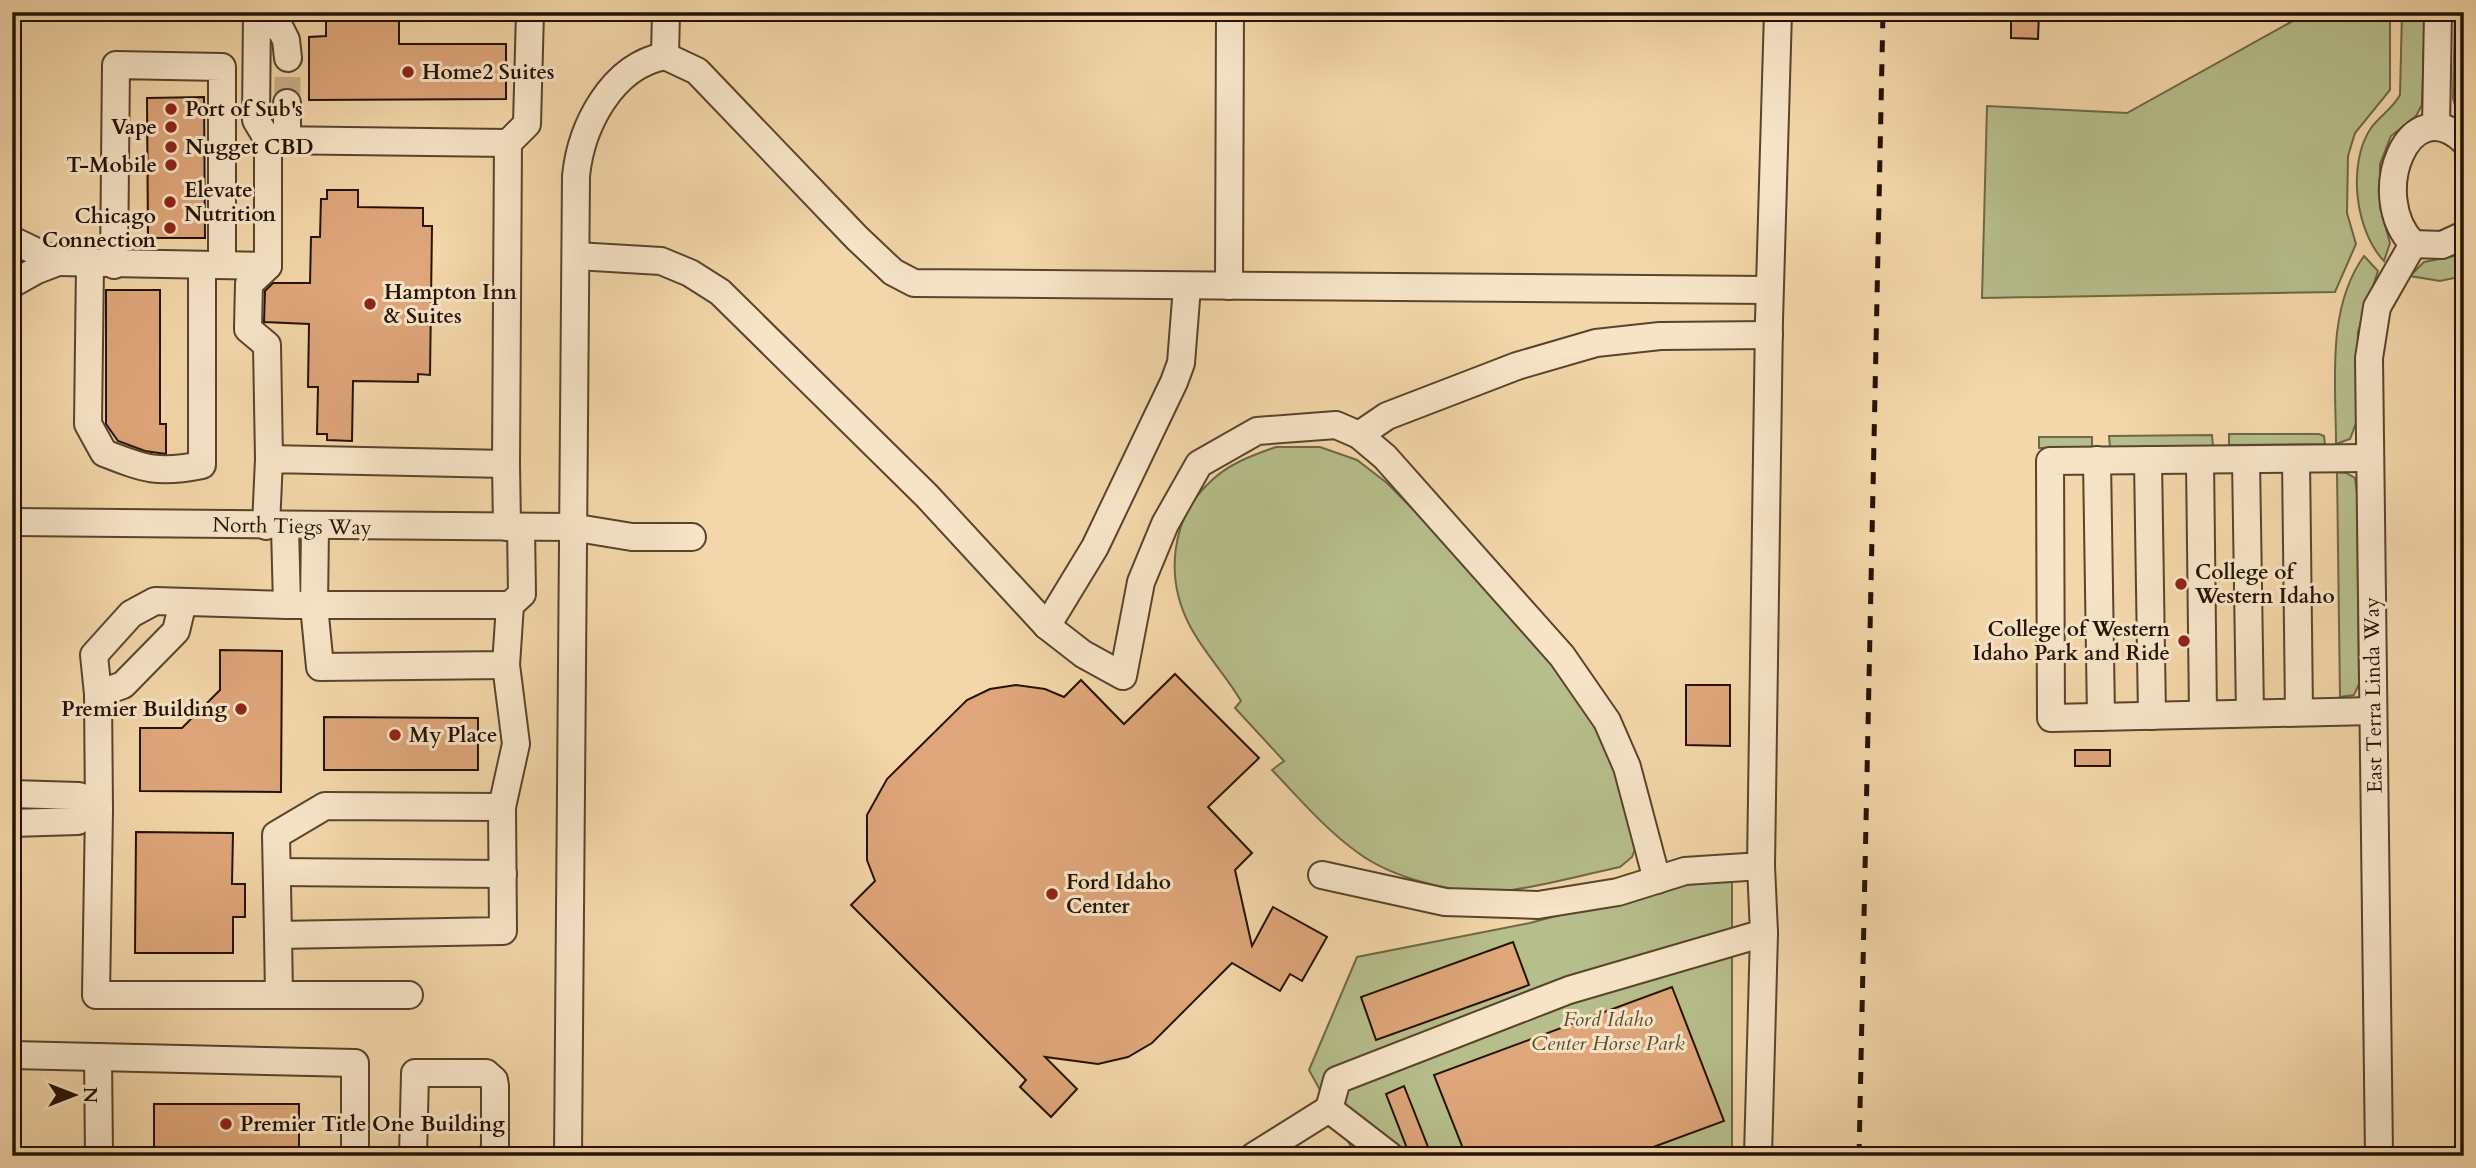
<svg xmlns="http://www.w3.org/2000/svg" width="2476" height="1168" viewBox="0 0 2476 1168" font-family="Cardo,serif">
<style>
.green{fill:#b6be8b;stroke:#6e6846;stroke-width:2}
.building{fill:#dea67a;stroke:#251302;stroke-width:2}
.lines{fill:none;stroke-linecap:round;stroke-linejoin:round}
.minor-tunnel{stroke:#caaf88;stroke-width:26;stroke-dasharray:26 13;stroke-linecap:butt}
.minor-casing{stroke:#58442c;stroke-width:30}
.minor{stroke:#f7e4c7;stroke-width:26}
.rail{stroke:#251302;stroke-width:5;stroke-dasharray:12 12;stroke-linecap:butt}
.poi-dot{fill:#8f2418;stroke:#f7e4c7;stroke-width:2.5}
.labels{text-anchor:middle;stroke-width:6;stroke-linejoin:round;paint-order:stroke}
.poi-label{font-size:21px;font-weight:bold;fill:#251302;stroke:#f7e4c7;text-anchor:start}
.street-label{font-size:21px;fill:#251302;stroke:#f7e4c7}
.park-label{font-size:21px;font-style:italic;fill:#584f32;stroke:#f7e4c7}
</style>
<rect width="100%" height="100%" fill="#f3d6a9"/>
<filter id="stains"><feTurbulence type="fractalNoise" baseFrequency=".00286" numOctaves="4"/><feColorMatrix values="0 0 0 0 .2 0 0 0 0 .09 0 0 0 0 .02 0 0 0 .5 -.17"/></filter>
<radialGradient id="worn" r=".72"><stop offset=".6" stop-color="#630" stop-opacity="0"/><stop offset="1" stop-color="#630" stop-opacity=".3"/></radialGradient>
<!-- green -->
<g class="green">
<path d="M2309 12H2390V90L2355 133 2348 156 2347 213 2356 244 2335 292 1982 298 1987 106 2127 113Z"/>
<path d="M2402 12H2425L2422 105 2416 116 2391 136 2380 164V207L2390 243 2384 261C2355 231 2347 163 2371 128 2380 116 2393 108 2400 95Z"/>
<path d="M2455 12H2464V118L2456 109 2453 98Z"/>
<path d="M2464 254V276L2440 281 2410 276 2424 262Z"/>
<path d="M2364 256 2378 271 2358 332 2356 423 2350 439 2336 444C2336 383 2326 309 2364 256Z"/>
<path d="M2229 434H2319L2324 436 2325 444 2229 445Z"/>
<path d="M2212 435 2213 446 2110 447 2109 436Z"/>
<path d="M2039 437H2092V447L2039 448Z"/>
<path d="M1276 447H1320L1357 460 1387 483 1460 557 1585 698 1617 761 1637 844 1632 857 1620 867C1582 875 1543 886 1505 891 1462 897 1391 878 1357 852 1325 829 1299 798 1272 770L1284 761 1235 708 1241 701C1226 675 1204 653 1190 626 1165 579 1170 519 1210 482 1228 464 1253 455 1276 447Z"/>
<path d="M2337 472 2346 473 2355 478 2357 492 2359 684 2354 695 2340 697Z"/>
<path d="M1732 868V1156H1356L1309 1070 1357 957 1530 923Z"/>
</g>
<!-- building -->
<g class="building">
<path d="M326 12H399V44H506V99L309 100V37L326 36Z"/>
<path d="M2011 12H2039L2038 39 2011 38Z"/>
<path d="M204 97 205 238H148L147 98Z"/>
<path d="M327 190H358V207L423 208V226H432L430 375 418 374V382L353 381 352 441 327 440V434H317L318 387H308L309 324 264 322 265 291 273 283H310L311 237H320L321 199H327Z"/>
<path d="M106 290H160V424H166V454L145 451 118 441 106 424Z"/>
<path d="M220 650 282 651 281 792 140 791V728H182L220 690Z"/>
<path d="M1175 674 1259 758 1208 807 1252 853 1235 870 1252 946 1273 907 1327 937 1302 981 1290 974 1280 991 1232 963 1152 1043 1128 1057 1098 1064 1045 1057 1077 1089 1051 1117 1020 1087 1026 1080 851 905 875 881 867 860V815L887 779 967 700 990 689 1016 685 1045 689 1064 697 1081 680 1124 724Z"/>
<path d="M1686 685H1730V746L1686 745Z"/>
<path d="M324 717 478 718V770H324Z"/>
<rect x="2075" y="750" width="35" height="16"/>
<path d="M136 832 233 833 232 884H245V917H233V953H135Z"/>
<path d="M1513 942 1529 985 1376 1040 1361 997Z"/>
<path d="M1672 987 1724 1121 1629 1156H1466L1434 1075Z"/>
<path d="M1404 1086 1430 1152 1419 1156H1410L1386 1094Z"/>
<rect x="154" y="1104" width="145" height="52"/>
</g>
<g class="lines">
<!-- minor-tunnel -->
<path class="minor-tunnel" d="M287 103 288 58"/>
<!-- minor casing -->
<g class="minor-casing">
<g id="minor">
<path d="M666 12 665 56 697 71 857 238 893 272 914 283 1769 290"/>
<path d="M257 25 279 26 286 40 288 58"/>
<path d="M287 103V140"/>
<path d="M2436 127 2438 12"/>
<path d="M268 140 508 143"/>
<path d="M2464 141C2409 89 2366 195 2413 244L2442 245 2464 235"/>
<path d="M12 240 58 262 268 266V140L256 120 257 12"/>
<path d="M576 256 661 261 690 273 720 292 927 496 1047 626 1083 654 1123 676 1141 582 1165 524 1199 464 1257 431 1336 425 1359 435 1385 457 1562 656 1607 721 1627 767 1657 880"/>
<path d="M90 265 88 424 104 453C145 469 158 474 202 465V265"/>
<path d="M114 265 116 65 222 67V265"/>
<path d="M268 266 249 284 248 329 267 345 269 459"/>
<path d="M12 284 37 270 58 262"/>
<path d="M1229 286 1230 12"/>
<path d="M1359 435 1387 416 1517 366 1596 343 1660 336 1769 335"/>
<path d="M2370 458 2050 461 2051 718 2373 711"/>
<path d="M2296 459 2299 712"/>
<path d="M2097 460 2101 717"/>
<path d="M2148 460 2152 716"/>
<path d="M2200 460 2203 714"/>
<path d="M2246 460 2250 713"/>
<path d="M506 464 507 527"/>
<path d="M12 522 571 527 632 537H692"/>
<path d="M266 526 269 459 506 464 508 143 527 124 530 12"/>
<path d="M285 527 287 605"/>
<path d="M315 527 314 606 320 667 506 665 510 605 522 594 521 527"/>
<path d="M1047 626 1095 547 1174 382 1181 363 1187 287"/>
<path d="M98 694 123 685 176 631 183 602"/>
<path d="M12 794 79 796 90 810H99L96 995H409"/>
<path d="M502 807 325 806 276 835 278 935 503 931 502 807 516 744 506 665"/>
<path d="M99 810 98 694 94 655 131 614 155 601 287 605H510"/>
<path d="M12 823 78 821 90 810"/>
<path d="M277 872 503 874"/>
<path d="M1322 875 1445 902 1538 905 1618 892 1685 871 1761 866 1769 320 1778 12"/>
<path d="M278 935 279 995"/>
<path d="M12 1055 355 1063V1156"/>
<path d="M98 1057 99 1156"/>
<path d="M413 1156 415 1073H486L494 1080 495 1086V1149L491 1156"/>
<path d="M568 1156 576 176C581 127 611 66 665 56"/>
<path d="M1254 1156 1329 1109"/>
<path d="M1390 1156 1329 1109 1337 1080 1569 990 1764 933 1761 866"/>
<path d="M1758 1156 1764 933"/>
<path d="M2379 1156 2369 358 2377 307 2413 244"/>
</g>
</g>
<!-- minor -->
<use href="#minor" class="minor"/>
<!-- rail -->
<path class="rail" d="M1859 1156 1883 12"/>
</g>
<!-- markers -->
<g class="poi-dot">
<circle cx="408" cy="72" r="7"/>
<circle cx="171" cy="109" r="7"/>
<circle cx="171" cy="127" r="7"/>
<circle cx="171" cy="147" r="7"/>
<circle cx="171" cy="165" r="7"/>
<circle cx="170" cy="202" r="7"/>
<circle cx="170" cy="228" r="7"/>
<circle cx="370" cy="304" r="7"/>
<circle cx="2181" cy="584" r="7"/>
<circle cx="2184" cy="641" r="7"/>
<circle cx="241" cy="709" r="7"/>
<circle cx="395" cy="735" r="7"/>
<circle cx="1052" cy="894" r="7"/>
<circle cx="226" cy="1124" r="7"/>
</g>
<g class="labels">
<!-- poi labels -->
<g class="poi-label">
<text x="422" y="79">Home2 Suites</text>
<text x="185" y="116">Port of Sub's</text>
<text x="157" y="134" text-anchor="end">Vape</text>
<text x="185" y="154">Nugget CBD</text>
<text x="157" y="172" text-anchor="end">T-Mobile</text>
<text x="184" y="197">Elevate<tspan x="184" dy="24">Nutrition</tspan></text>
<text x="156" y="223" text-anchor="end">Chicago<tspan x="156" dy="24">Connection</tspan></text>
<text x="384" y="299">Hampton Inn<tspan x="384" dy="24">&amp; Suites</tspan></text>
<text x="2195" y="579">College of<tspan x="2195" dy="24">Western Idaho</tspan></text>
<text x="2170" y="636" text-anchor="end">College of Western<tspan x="2170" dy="24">Idaho Park and Ride</tspan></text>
<text x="227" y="716" text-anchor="end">Premier Building</text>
<text x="409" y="742">My Place</text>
<text x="1066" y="889">Ford Idaho<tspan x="1066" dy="24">Center</tspan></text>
<text x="240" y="1131">Premier Title One Building</text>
</g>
<!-- street labels -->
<g class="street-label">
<text transform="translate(292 526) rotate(1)" y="7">North Tiegs Way</text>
<text transform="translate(2373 695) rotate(-91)" y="7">East Terra Linda Way</text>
</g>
<!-- park labels -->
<g class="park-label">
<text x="1608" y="1026">Ford Idaho<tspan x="1608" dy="24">Center Horse Park</tspan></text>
</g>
</g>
<!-- margin -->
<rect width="2476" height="1168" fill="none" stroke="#f3d6a9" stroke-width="42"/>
<rect x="14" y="14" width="2448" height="1140" fill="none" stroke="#251302" stroke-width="3.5"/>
<rect x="21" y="21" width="2434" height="1126" fill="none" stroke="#251302" stroke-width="2"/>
<!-- north arrow -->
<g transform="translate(74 1095) rotate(90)" stroke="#f7e4c7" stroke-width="5" paint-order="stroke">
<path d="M0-5L12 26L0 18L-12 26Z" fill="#251302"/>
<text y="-10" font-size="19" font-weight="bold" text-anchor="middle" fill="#251302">N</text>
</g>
<rect width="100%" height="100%" filter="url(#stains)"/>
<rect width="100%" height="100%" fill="url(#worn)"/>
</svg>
